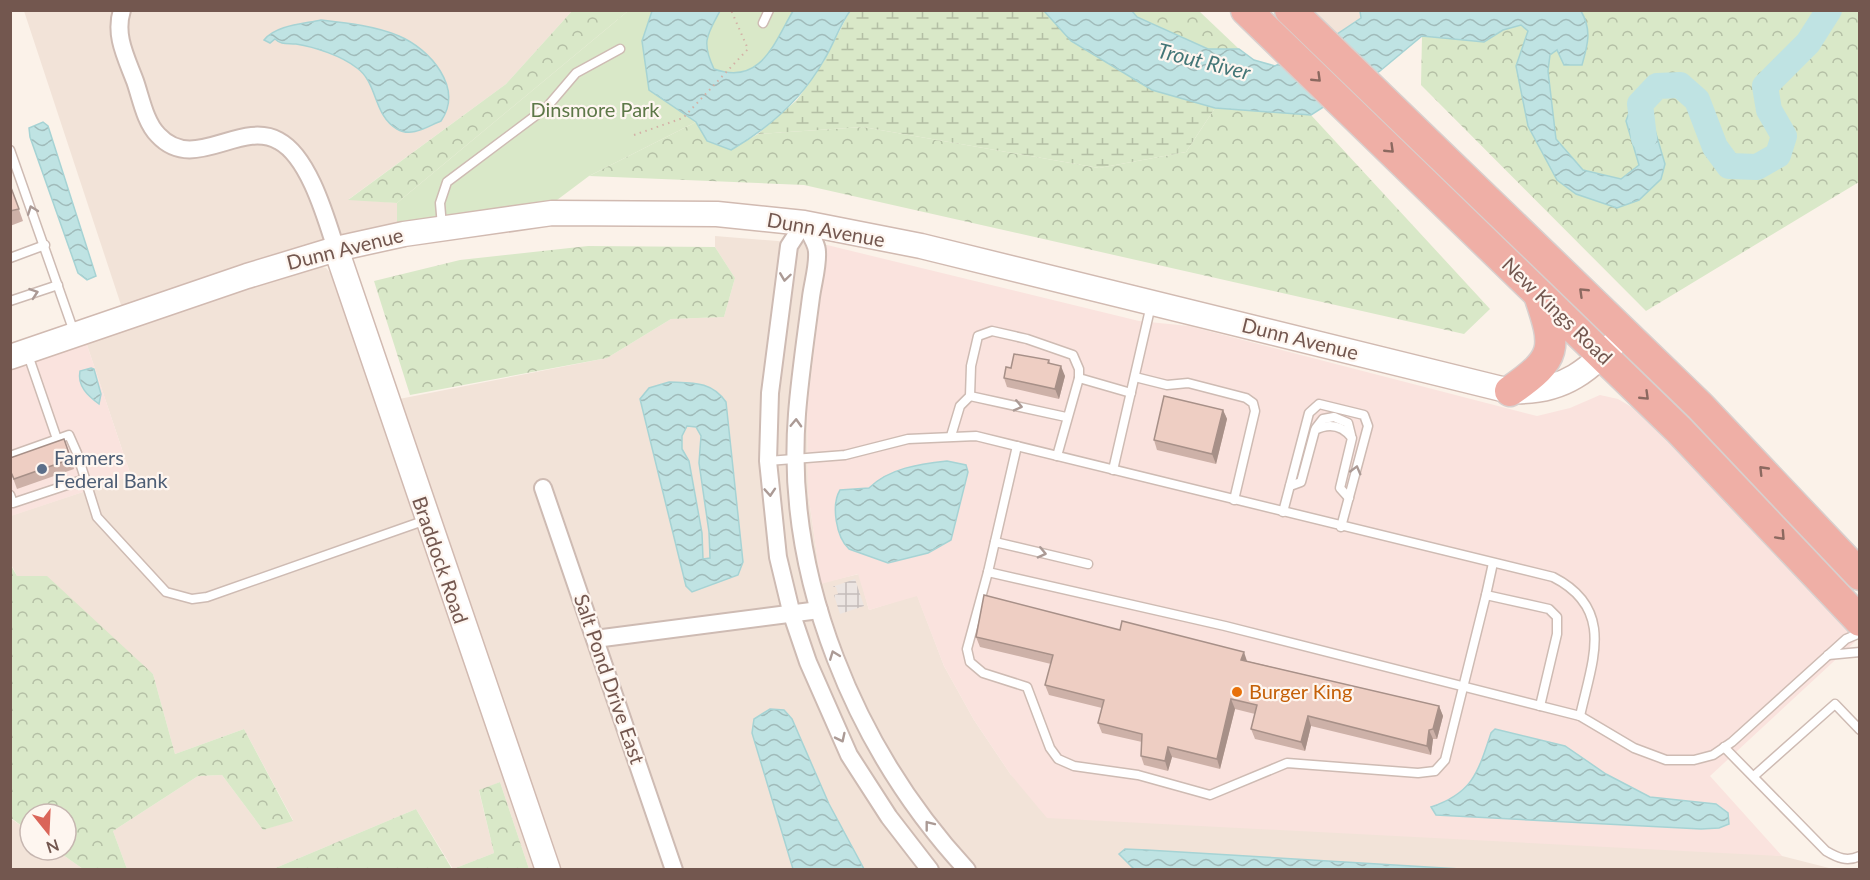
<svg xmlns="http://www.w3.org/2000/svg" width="1870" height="880" viewBox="0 0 1870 880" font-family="Lato,sans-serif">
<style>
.residential{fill:#f2e3d8}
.commercial{fill:#fae3de}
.industrial{fill:url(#industrial-grid)}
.green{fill:#d9e8c8}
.forest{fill:url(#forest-crowns)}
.wetland{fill:url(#wetland-marsh)}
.water{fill:url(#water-waves);stroke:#a6d3d4;stroke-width:1.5;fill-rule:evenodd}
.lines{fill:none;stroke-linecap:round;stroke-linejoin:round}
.river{stroke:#bfe3e3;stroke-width:26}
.lane-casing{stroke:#cebbb3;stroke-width:11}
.street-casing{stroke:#cebbb3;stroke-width:20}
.secondary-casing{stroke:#d1bab1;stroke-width:27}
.highway-casing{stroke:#d8d0ce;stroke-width:33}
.path{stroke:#d3b1a6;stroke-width:2;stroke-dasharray:1.5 4.5;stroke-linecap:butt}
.lane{stroke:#fff;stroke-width:8}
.street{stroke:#fff;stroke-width:16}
.secondary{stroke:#fff;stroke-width:24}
.highway{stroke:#efafa6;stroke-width:30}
.wall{fill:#cdb1a8}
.shaded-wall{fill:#a79088}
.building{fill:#eecec3;stroke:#a79088;stroke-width:1.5}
.oneway{stroke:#8c6960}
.oneway2{stroke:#ab9a95}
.service-dot{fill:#5c6f8a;stroke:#fef6f0;stroke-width:2}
.food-dot{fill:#e8710a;stroke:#fef6f0;stroke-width:2}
.labels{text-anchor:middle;stroke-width:4.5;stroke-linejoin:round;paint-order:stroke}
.park-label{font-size:20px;fill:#5d7848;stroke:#fef6f0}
.street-label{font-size:20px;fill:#73574f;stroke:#fef6f0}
.service-label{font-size:20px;fill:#4e5e75;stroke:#fef6f0;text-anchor:start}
.food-label{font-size:20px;fill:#c56008;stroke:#fef6f0;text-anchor:start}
.water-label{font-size:21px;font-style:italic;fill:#437677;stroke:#fef6f0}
</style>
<defs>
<pattern id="industrial-grid" width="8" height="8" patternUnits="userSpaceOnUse" patternTransform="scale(1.5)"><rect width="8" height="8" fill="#ece5e2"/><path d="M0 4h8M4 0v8" fill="none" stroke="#c4bcba"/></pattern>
<pattern id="forest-crowns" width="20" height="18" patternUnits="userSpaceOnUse" patternTransform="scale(1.5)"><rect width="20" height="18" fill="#d9e8c8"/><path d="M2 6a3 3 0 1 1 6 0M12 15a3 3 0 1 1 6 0" fill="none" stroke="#b4bfa5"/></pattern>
<pattern id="wetland-marsh" width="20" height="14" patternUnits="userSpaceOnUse" patternTransform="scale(1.5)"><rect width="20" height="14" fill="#d9e8c8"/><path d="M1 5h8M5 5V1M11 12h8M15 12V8" fill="none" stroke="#b4bfa5"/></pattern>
<pattern id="water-waves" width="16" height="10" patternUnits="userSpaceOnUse" patternTransform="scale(1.5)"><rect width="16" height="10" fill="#bfe3e3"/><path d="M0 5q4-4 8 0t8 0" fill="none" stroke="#a0bbba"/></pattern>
</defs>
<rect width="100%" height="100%" fill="#fbf2e9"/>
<!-- residential -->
<g class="residential">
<path d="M24 11H572L506 84 349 199 397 203V224L279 254 122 308Z"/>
<path d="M1312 11H1360L1361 18 1337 34Z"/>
<path d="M715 236 827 245 807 408 808 493 821 583 859 574 869 610 917 595 944 666 974 720 1011 775 1782 856 1833 869H557L394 400 607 358 671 319 724 317 735 278 715 247Z"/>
<path d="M316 265 326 268 339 283 540 869H529L500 782 479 791 494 853 453 869 416 809 273 869H127L113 831 198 776 222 775 263 830 293 820 244 729 175 754 153 674 17 576 11 564 10 516 131 476 86 342Z"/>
<path d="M10 818 30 832V850H56L83 869H11Z"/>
</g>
<!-- commercial -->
<g class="commercial">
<path d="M827 245 1139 321 1189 326 1537 416 1570 408 1600 395 1618 399 1640 412 1859 638 1710 776 1782 856 1047 818 1011 775 974 720 944 666 917 596 869 610 858 574 821 584 808 493 807 408Z"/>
<path d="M86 342 131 476 11 516 10 368Z"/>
</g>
<!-- industrial -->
<path class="industrial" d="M855 579 864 606 840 614 834 595 838 594 836 587H832Z"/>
<!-- green -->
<g class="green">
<path d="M628 11H652L642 41 649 90 696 122 589 176 553 203 397 224V203Z"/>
<path d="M720 11H793C774 43 762 85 714 69 701 42 707 35 720 11Z"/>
</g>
<!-- forest -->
<g class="forest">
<path d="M572 11H628L397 203 348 200 506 84Z"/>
<path d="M1132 11H1199L1239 49H1208L1137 17Z"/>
<path d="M1581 11H1859V182L1646 311 1421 85 1422 36 1484 42 1503 30 1521 25 1528 31 1516 66 1557 180 1640 200 1653 128 1649 110 1633 102 1626 121 1639 165 1621 179 1583 170 1556 139 1548 71 1550 55 1557 49 1582 64C1588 44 1592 30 1581 11Z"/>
<path d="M1215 108 1311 115 1490 309 1464 334 804 185 589 176 696 122 707 141 731 150 758 134 863 127 1099 168 1186 152Z"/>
<path d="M588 246 715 247 735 278 724 317 671 319 607 358 410 395 374 281 460 260Z"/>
<path d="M10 564 17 576H47L153 674 175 754 244 729 293 821 263 830 222 775 198 776 113 831 127 869H83L56 850H66V814H30V832L11 818Z"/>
<path d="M500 782 529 869H453L494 853 479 790Z"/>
<path d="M416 809 452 869H273Z"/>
</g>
<!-- wetland -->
<path class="wetland" d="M850 11H1044L1071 41 1152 89 1215 108 1186 152 1099 168 863 127 758 134 797 100 824 61Z"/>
<!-- water -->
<g class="water">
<path d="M652 11H720C707 35 701 42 714 69 761 86 774 43 793 11H850C839 26 834 44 824 60 802 99 769 128 731 150L707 141 696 122 649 90 642 41Z"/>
<path d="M1044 11H1132L1137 17 1208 49H1239L1254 60 1275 66 1337 34 1361 18 1360 11H1581C1592 30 1588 44 1582 65H1564L1557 50 1550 55 1548 71 1556 139 1583 170 1621 179 1639 165 1626 121 1633 102 1649 110 1665 164 1661 179 1639 200 1617 208 1576 194 1557 180 1528 126 1516 66 1528 31 1521 25 1503 30 1484 42 1422 36 1380 71 1311 115 1215 108 1152 90 1071 41Z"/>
<path d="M321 20C347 23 375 26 399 36 430 49 464 88 441 121 428 126 412 138 397 129 373 115 378 83 357 68 342 56 315 47 296 44 288 43 281 45 275 39L270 43 264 40C276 25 303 24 321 20Z"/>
<path d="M43 122 48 126 96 276 87 280 78 273 30 137 29 128Z"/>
<path d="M91 368 94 369 101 394 99 404C88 396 77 386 80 371Z"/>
<path d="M669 382C693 383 711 381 726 402L743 562 738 575 692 592 686 586 640 399 649 388ZM687 426 696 427 701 436 699 463 709 532 710 558 703 559 702 533 689 461 682 449V436Z"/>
<path d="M947 461 966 465 968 472 951 540 928 553 888 563 849 549C836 537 831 505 840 490L869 488C889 468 920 464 947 461Z"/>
<path d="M770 709 784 710 792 719 829 804 864 869H793L752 733 754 719Z"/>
<path d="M1495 729 1565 746 1606 774 1650 797 1716 804 1728 813 1729 824 1719 828 1701 829 1436 815 1431 807C1473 793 1478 772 1491 733Z"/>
<path d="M1125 849 1147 850 1461 869H1134L1119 854Z"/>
</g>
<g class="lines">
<!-- river -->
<path class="river" d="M1644 138 1640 104 1657 86 1680 85 1697 100 1715 147 1729 166 1757 167 1778 155 1784 136 1769 110 1765 86 1808 43 1829 10"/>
<!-- lane casing -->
<g class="lane-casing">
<g id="lane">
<path d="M763 23 769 10"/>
<path d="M10 150 74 332"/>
<path d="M442 226 440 203 447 182 547 107 576 73 620 49"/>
<path d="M10 258 45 245"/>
<path d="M10 301 58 285"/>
<path d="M27 352 57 439"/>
<path d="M1135 377 1167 385 1188 383 1246 398 1253 403 1255 411 1234 500"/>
<path d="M970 396 1066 417"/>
<path d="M1316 428 1323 419 1334 417 1348 423 1351 435"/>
<path d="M951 436 960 406 970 396 971 366 978 336 992 331 1027 339 1073 355 1079 369V378"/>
<path d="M1017 446 988 572 967 649 970 662 983 673 1027 687 1050 748 1058 759 1074 766 1138 775 1210 795 1287 763 1418 773 1435 771 1445 760 1486 595"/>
<path d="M10 456 69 435 77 453 97 517 166 592 192 599 207 597 426 520"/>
<path d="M1057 456 1079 378 1131 393"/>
<path d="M768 461 845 455 908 439 976 436 1553 577C1616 609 1592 661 1580 716"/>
<path d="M1113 470 1151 305"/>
<path d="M1290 486 1301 482 1315 430C1329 423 1342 425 1352 438L1340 488 1349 498"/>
<path d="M10 495 13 503 85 479"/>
<path d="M1283 512 1309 413 1319 404 1364 415 1368 426 1341 527"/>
<path d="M995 542 1088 564"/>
<path d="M1493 563 1486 595 1549 609 1557 617V634L1540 706"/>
<path d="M988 572 1225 626 1580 716 1634 748 1666 760H1694L1713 755 1732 742 1846 639 1860 633"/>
<path d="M1828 655 1860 652"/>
<path d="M1724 747 1826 851C1838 858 1847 862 1860 856"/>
<path d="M1754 776 1835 704 1860 730"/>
</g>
</g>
<!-- street casing -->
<g class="street-casing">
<g id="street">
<path d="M122 10C114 35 126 57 135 81 141 98 145 122 158 135 194 174 240 119 279 141 309 157 326 218 336 249"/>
<path d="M804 223C808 231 817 243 817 252 818 266 813 282 811 297 806 336 800 375 797 414 784 578 856 750 967 870"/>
<path d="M804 223 789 246 770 393 768 461 778 557 792 615 808 662 849 755 889 817 930 870"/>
<path d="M543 488 674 870"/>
<path d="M595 639 819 610"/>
</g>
</g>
<!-- secondary casing -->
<g class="secondary-casing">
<g id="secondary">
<path d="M336 249 548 870"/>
<path d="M10 357 247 276 336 249 404 234 552 213 717 214 804 223 921 246 1510 391C1565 394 1590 369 1625 332"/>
</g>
</g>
<!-- highway casing -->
<g class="highway-casing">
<g id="highway">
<path d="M1246 10 1679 430 1860 621"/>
<path d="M1290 10 1700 406 1860 575"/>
<path d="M1510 391C1558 358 1557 348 1539 295"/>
</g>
</g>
<!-- path -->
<path class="path" d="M634 135 683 118 748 49 731 10"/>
<!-- lane -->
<use href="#lane" class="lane"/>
<!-- street -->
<use href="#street" class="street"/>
<!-- secondary -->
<use href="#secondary" class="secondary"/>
<!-- highway -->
<use href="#highway" class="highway"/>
</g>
<!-- wall -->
<g class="wall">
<path d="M10 184 23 221 10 226Z"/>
<path d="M1049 360 1050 363 1065 376 1059 399 1007 387 1004 378 1011 368Z"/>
<path d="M1223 410 1227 419 1216 464 1157 450 1154 440Z"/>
<path d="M64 439 74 469 17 489 10 470Z"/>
<path d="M1120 630 1247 661 1439 706 1443 716 1437 739H1433L1431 755 1311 726 1305 751 1255 739 1251 729 1255 714 1235 709 1220 769 1172 757 1168 771 1144 765 1141 756 1142 742 1102 733 1098 723 1102 708 1049 695 1045 685 1051 664 980 647 976 637Z"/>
</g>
<!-- shaded-wall -->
<g class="shaded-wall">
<path d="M1061 366 1065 376 1059 399 1055 389Z"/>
<path d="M1223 410 1227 419 1216 464 1212 454Z"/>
<path d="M1244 652 1247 661 1241 660Z"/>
<path d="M1231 699 1235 709 1220 769 1217 759Z"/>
<path d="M1439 706 1443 716 1437 739 1433 729Z"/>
<path d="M1308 716 1311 726 1305 751 1301 742Z"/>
<path d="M1429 730 1433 739 1431 755 1427 746Z"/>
<path d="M1168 747 1172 757 1168 771 1165 761Z"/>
</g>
<!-- building -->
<g class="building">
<path d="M10 185 19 209 10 211Z"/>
<path d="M1014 354 1049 360 1048 363 1061 366 1055 389 1004 378 1006 367 1011 368Z"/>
<path d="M1164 396 1223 410 1212 454 1154 440Z"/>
<path d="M64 439 71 459 14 479 10 470V458Z"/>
<path d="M984 595 1120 630 1122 621 1244 652 1241 660 1439 706 1433 729 1429 730 1427 746 1308 716 1301 742 1251 729 1257 705 1231 699 1217 759 1168 747 1165 761 1141 756 1142 734 1098 723 1104 700 1045 685 1053 655 976 637Z"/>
</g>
<!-- one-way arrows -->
<defs><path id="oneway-chevron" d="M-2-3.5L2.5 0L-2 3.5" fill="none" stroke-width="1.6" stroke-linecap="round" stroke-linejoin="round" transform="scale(1.5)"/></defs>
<g class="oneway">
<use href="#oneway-chevron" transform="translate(1317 78) rotate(44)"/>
<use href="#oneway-chevron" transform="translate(1390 149) rotate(44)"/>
<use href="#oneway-chevron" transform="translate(1583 292) rotate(-136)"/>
<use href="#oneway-chevron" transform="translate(1645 396) rotate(44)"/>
<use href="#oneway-chevron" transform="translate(1763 470) rotate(-134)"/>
<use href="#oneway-chevron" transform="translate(1781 536) rotate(47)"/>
</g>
<g class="oneway2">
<use href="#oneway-chevron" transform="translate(32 210) rotate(-110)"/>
<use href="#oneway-chevron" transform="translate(785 277) rotate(98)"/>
<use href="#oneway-chevron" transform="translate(34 293) rotate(-19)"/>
<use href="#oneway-chevron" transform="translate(1018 406) rotate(13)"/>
<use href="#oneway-chevron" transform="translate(796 423) rotate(-88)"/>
<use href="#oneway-chevron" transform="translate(1356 470) rotate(-75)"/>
<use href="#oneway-chevron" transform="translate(770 492) rotate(86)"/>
<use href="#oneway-chevron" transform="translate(1042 553) rotate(13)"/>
<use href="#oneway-chevron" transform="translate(834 655) rotate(-111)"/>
<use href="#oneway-chevron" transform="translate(841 738) rotate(64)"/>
<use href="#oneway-chevron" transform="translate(929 825) rotate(-128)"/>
</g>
<!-- markers -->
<circle class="service-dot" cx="42" cy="469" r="6"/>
<circle class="food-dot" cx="1237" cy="692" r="6"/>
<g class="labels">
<!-- park labels -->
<g class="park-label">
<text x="595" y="117">Dinsmore Park</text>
</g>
<!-- street labels -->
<g class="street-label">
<text transform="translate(826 230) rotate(10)" y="7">Dunn Avenue</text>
<text transform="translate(345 249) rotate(-14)" y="7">Dunn Avenue</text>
<text transform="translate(1557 311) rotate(44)" y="7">New Kings Road</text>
<text transform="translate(1300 339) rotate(14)" y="7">Dunn Avenue</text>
<text transform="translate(440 560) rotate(71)" y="7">Braddock Road</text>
<text transform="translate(609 679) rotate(71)" y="7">Salt Pond Drive East</text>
</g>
<!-- service labels -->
<g class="service-label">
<text x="54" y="465">Farmers<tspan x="54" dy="23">Federal Bank</tspan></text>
</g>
<!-- food labels -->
<g class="food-label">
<text x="1249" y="699">Burger King</text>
</g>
<!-- water labels -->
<g class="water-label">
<text transform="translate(1204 62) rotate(14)" y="7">Trout River</text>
</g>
</g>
<!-- border -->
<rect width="1870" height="880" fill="none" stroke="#73574f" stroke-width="24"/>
<!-- north arrow -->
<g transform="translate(48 832) rotate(162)"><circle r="28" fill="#fef6f0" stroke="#c6b6b0" stroke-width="1.5"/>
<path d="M0-4.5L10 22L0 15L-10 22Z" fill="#da6559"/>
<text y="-9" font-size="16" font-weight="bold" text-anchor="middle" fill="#73574f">N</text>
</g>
</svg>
